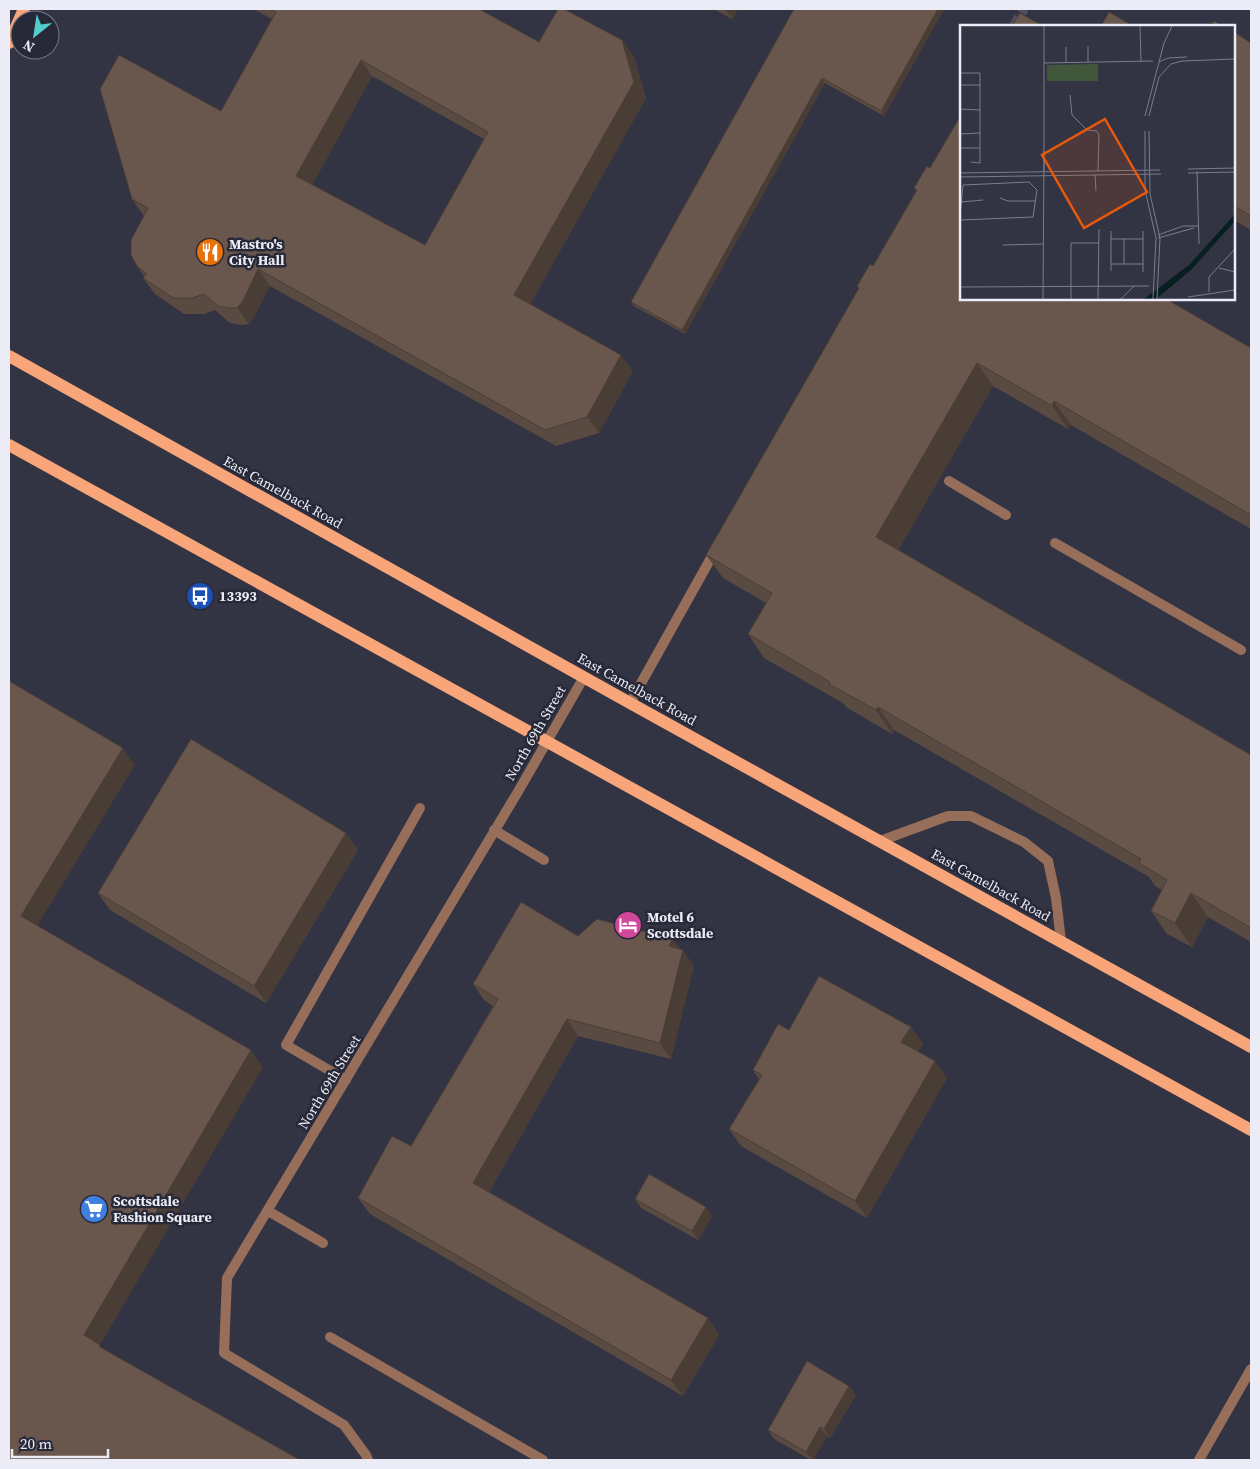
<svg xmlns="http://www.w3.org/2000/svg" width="1260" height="1469" viewBox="0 0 1260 1469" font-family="'Source Serif 4',serif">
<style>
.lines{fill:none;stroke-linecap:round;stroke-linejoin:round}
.minor-tunnel{stroke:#4e4f5e;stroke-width:10;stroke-dasharray:10 5;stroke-linecap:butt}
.service{stroke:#966e59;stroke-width:10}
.minor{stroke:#966e59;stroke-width:10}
.tertiary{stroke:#966e59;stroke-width:10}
.primary{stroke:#f7a579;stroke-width:12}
.wall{fill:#5a4b42;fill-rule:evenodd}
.shaded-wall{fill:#4a3d36}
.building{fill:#69574d;stroke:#4a3d36;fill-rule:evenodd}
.labels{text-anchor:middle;stroke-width:5;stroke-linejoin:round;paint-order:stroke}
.poi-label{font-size:14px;font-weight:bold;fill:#ebecf6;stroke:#282938;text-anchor:start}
.street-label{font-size:14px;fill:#ebecf6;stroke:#282938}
.inset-road{fill:none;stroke:#7c7d8b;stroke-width:1}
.view{fill:#e8590c;fill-opacity:0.15;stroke:#e8590c;stroke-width:2.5}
.inset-edge{fill:none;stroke:#ebecf6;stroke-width:2.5}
</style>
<rect width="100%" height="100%" fill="#323343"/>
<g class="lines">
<!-- minor-tunnel -->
<path class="minor-tunnel" d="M1014 26 1024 9"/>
<!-- service -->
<g class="service">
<path d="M949 481 1006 515"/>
<path d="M1055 543 1241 650"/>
<path d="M494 830 544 860"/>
<path d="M880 841 948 816H971L1024 842 1048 861 1056 898 1061 941"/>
<path d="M346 1080 286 1045 420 808"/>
<path d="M268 1211 323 1243"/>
<path d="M330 1337 543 1460"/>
</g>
<!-- minor -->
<g class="minor">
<path d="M630 703 716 549"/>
<path d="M368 1460 366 1455 344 1425 224 1353 227 1278 519 790 584 677"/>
</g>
<!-- tertiary -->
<path class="tertiary" d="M1199 1460 1251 1369"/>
<!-- primary -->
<g class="primary">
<path d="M9 43 24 9"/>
<path d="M9 356 630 703 1251 1047"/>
<path d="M9 445 1251 1130"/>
</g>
</g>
<!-- wall -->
<g class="wall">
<path d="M253 9H479L539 42 622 40 634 57 646 98 530 304 633 371 599 433 556 446 270 286 254 317 249 324 240 325 230 323 215 310 204 314H184L155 294 143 278 144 276 137 266 144 216 132 199 221 111 272 19ZM372 76 484 139 425 245 312 185Z"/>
<path d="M714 9H738L732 19Z"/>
<path d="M794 9H944L884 116 825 83 685 334 634 306 631 302Z"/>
<path d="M1234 32 1251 43V230L1234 220Z"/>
<path d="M927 166 961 299 1251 348V529L1071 425 1068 429 993 386 898 550 1251 755V942L1208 917 1192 947 1167 934 1151 911 1162 890 1155 886 1149 877 894 730 892 734 846 707 843 703 764 658 748 634 766 603 723 578 706 555 859 289 857 286 873 266 916 191 914 188Z"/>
<path d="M346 833 358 850 266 1003 110 910 98 893Z"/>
<path d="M578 936 673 939 680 949 694 966 671 1059 578 1036 489 1192 708 1318 719 1335 683 1396 370 1214 358 1198 411 1146 493 1006 484 1000 473 984Z"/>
<path d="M911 1027 923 1044 918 1051 947 1078 867 1218 741 1146 729 1129 759 1079 753 1070 789 1030Z"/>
<path d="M635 1199 712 1216 698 1240 641 1208Z"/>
<path d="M849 1386 856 1395 830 1438 827 1436 813 1460H811L774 1439 768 1430Z"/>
</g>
<!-- shaded-wall -->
<g class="shaded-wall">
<path d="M725 9H738L732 19Z"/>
<path d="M938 9H944L884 116 881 111Z"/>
<path d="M622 40 634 57 646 98 526 312 514 295Z"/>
<path d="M361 60 372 76 308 193 296 176Z"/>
<path d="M822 78 825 83 685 334 682 330Z"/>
<path d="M258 269 270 286 254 317 249 324 237 308Z"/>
<path d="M621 355 633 371 599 433 587 417Z"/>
<path d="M977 363 993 386 892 561 876 537Z"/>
<path d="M1054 401 1071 425 1068 429 1052 406Z"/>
<path d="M878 707 894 730 892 734 876 710Z"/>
<path d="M123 748 135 765 33 933 21 916Z"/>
<path d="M346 833 358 850 266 1003 254 986Z"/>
<path d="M1191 893 1208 917 1192 947 1175 923Z"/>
<path d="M673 939 682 953 683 950 694 966 671 1059 660 1043 669 946Z"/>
<path d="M567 1019 578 1036 485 1199 473 1183Z"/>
<path d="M911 1027 923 1044 913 1059 901 1042Z"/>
<path d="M251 1050 263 1067 100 1345 111 1361 84 1335Z"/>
<path d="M935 1061 947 1078 867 1218 855 1201Z"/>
<path d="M706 1207 712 1216 698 1240 692 1231Z"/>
<path d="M708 1318 719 1335 683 1396 671 1380Z"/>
<path d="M849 1386 856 1395 830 1438 824 1429Z"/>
<path d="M820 1427 827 1436 813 1460H812L806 1452Z"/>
</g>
<!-- building -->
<g class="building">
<path d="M270 9H479L539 42 558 9H564L622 40 634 82 514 295 621 355 587 417 545 430 258 269 243 301 237 308H229L218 306 204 294 192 298H173L143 278 147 274 137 266 131 255V240L148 208 132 199 100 89 119 55 221 111 276 12ZM361 60 488 132 425 245 296 176Z"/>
<path d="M794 9H938L881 111 822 78 682 330 631 302Z"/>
<path d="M1109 12 1133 26H1101Z"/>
<path d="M1020 13 1043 26H1012Z"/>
<path d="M1214 21 1223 26H1211Z"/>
<path d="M1234 32 1251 43V216L1234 206Z"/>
<path d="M961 115V299H1166L1251 348V515L1054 401 1052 406 977 363 876 537 1251 755V928L1191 893 1175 923 1151 911 1167 880 1139 863 1141 859 878 707 876 710 829 684 830 682 748 634 772 593 706 555 859 288 857 286 870 264 873 266 917 190 914 188 927 166 930 168Z"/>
<path d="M9 681 123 748 21 916 251 1050 84 1335 99 1344 100 1347 300 1460H9Z"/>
<path d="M191 739 346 833 254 986 98 893Z"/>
<path d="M521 902 578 936 597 919 673 939 669 946 683 950 660 1043 567 1019 473 1183 708 1318 671 1380 358 1198 392 1136 411 1146 498 999 473 984Z"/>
<path d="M819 976 911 1027 901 1042 935 1061 855 1201 729 1129 762 1075 753 1070 778 1024 789 1030Z"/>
<path d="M649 1174 706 1207 692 1231 635 1199Z"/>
<path d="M807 1361 849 1386 824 1429 820 1427 806 1452 768 1430Z"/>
</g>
<!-- icons -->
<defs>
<g id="restaurant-disc" transform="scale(1.4375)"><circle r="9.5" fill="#e8710a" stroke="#282938"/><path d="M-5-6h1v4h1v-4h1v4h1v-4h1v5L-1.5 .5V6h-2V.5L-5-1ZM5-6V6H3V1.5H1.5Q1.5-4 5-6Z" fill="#fff"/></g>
<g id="bus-disc" transform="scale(1.4375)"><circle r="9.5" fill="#1a4fb4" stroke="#282938"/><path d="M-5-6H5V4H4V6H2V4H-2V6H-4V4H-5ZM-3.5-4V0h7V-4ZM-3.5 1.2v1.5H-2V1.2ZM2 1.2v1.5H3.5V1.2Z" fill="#fff"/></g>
<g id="hotel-disc" transform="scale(1.4375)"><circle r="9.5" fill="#d1479c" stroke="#282938"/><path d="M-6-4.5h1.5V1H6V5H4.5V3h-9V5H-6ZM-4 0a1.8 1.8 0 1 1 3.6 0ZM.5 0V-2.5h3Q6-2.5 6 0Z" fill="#fff"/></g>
<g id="supermarket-disc" transform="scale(1.4375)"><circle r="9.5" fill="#3f7fe0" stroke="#282938"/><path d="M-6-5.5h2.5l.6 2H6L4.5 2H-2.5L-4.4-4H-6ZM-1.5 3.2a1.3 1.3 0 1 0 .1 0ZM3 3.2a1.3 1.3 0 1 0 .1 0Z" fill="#fff"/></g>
</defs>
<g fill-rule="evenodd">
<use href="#restaurant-disc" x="210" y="252"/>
<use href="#bus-disc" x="200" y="596"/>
<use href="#hotel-disc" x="628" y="925"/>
<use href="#supermarket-disc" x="94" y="1209"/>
</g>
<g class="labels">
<!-- poi labels -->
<g class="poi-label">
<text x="229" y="249">Mastro's<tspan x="229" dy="16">City Hall</tspan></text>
<text x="219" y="601">13393</text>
<text x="647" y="922">Motel 6<tspan x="647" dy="16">Scottsdale</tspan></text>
<text x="113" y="1206">Scottsdale<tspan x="113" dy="16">Fashion Square</tspan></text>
</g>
<!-- street labels -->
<g class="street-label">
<text transform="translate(283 492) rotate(29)" y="5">East Camelback Road</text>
<text transform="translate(637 689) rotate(29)" y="5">East Camelback Road</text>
<text transform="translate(535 733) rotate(-60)" y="5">North 69th Street</text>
<text transform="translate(991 885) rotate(29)" y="5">East Camelback Road</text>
<text transform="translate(329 1082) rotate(-59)" y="5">North 69th Street</text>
</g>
</g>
<!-- overview -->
<g transform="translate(960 25)">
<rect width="275" height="275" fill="#323343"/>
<path d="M138 39V56H87V40Z" fill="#41573c"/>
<path d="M275 189V196L231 245 196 274H184L229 240Z" fill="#071f20"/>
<path class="inset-road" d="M84 1V147M180 1 181 36M128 21V37M199 37 208 33 227 32M84 38 193 36M106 38V22M0 48H20V138L11 137M0 60H20M110 70 112 90 127 105 137 106 139 110 138 146M0 84 20 85M185 91 204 18 212 1M189 91 199 52 211 39 222 36 275 34M185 106V165L196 213 193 274M189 106 190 169 200 213 197 274M0 109 20 108M0 123H20M228 144 275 143M237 146 239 219M0 148 200 145M228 148 275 147M135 150 136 166M0 152 201 149M40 173 48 176H76M1 177 23 175M0 191 3 160 69 157 77 165 73 192 0 195M198 210 223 201H239M198 213 234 203M151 214H183M43 220 83 219M151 239H183M164 239V214M259 243 275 247M151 246V206M183 247V206M0 262 189 261M249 267V252L275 224M228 272 275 265M83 274 84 126M111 274V218H139M138 274 139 204M161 274 174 261"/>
<path class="view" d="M145 94 187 167 124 203 82 130Z"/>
<rect width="275" height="275" class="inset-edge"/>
</g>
<!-- border -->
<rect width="1260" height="1469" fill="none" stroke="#ebecf6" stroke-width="20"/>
<!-- north arrow -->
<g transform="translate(35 35) rotate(210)"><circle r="24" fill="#282938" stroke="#767784"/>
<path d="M0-4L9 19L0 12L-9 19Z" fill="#52cdcd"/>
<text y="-8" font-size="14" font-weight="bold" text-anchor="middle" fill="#ebecf6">N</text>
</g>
<!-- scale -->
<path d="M12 1449v8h96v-8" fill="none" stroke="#ebecf6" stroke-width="2.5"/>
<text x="20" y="1449" font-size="15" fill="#ebecf6" stroke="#282938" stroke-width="4" paint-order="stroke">20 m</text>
</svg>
